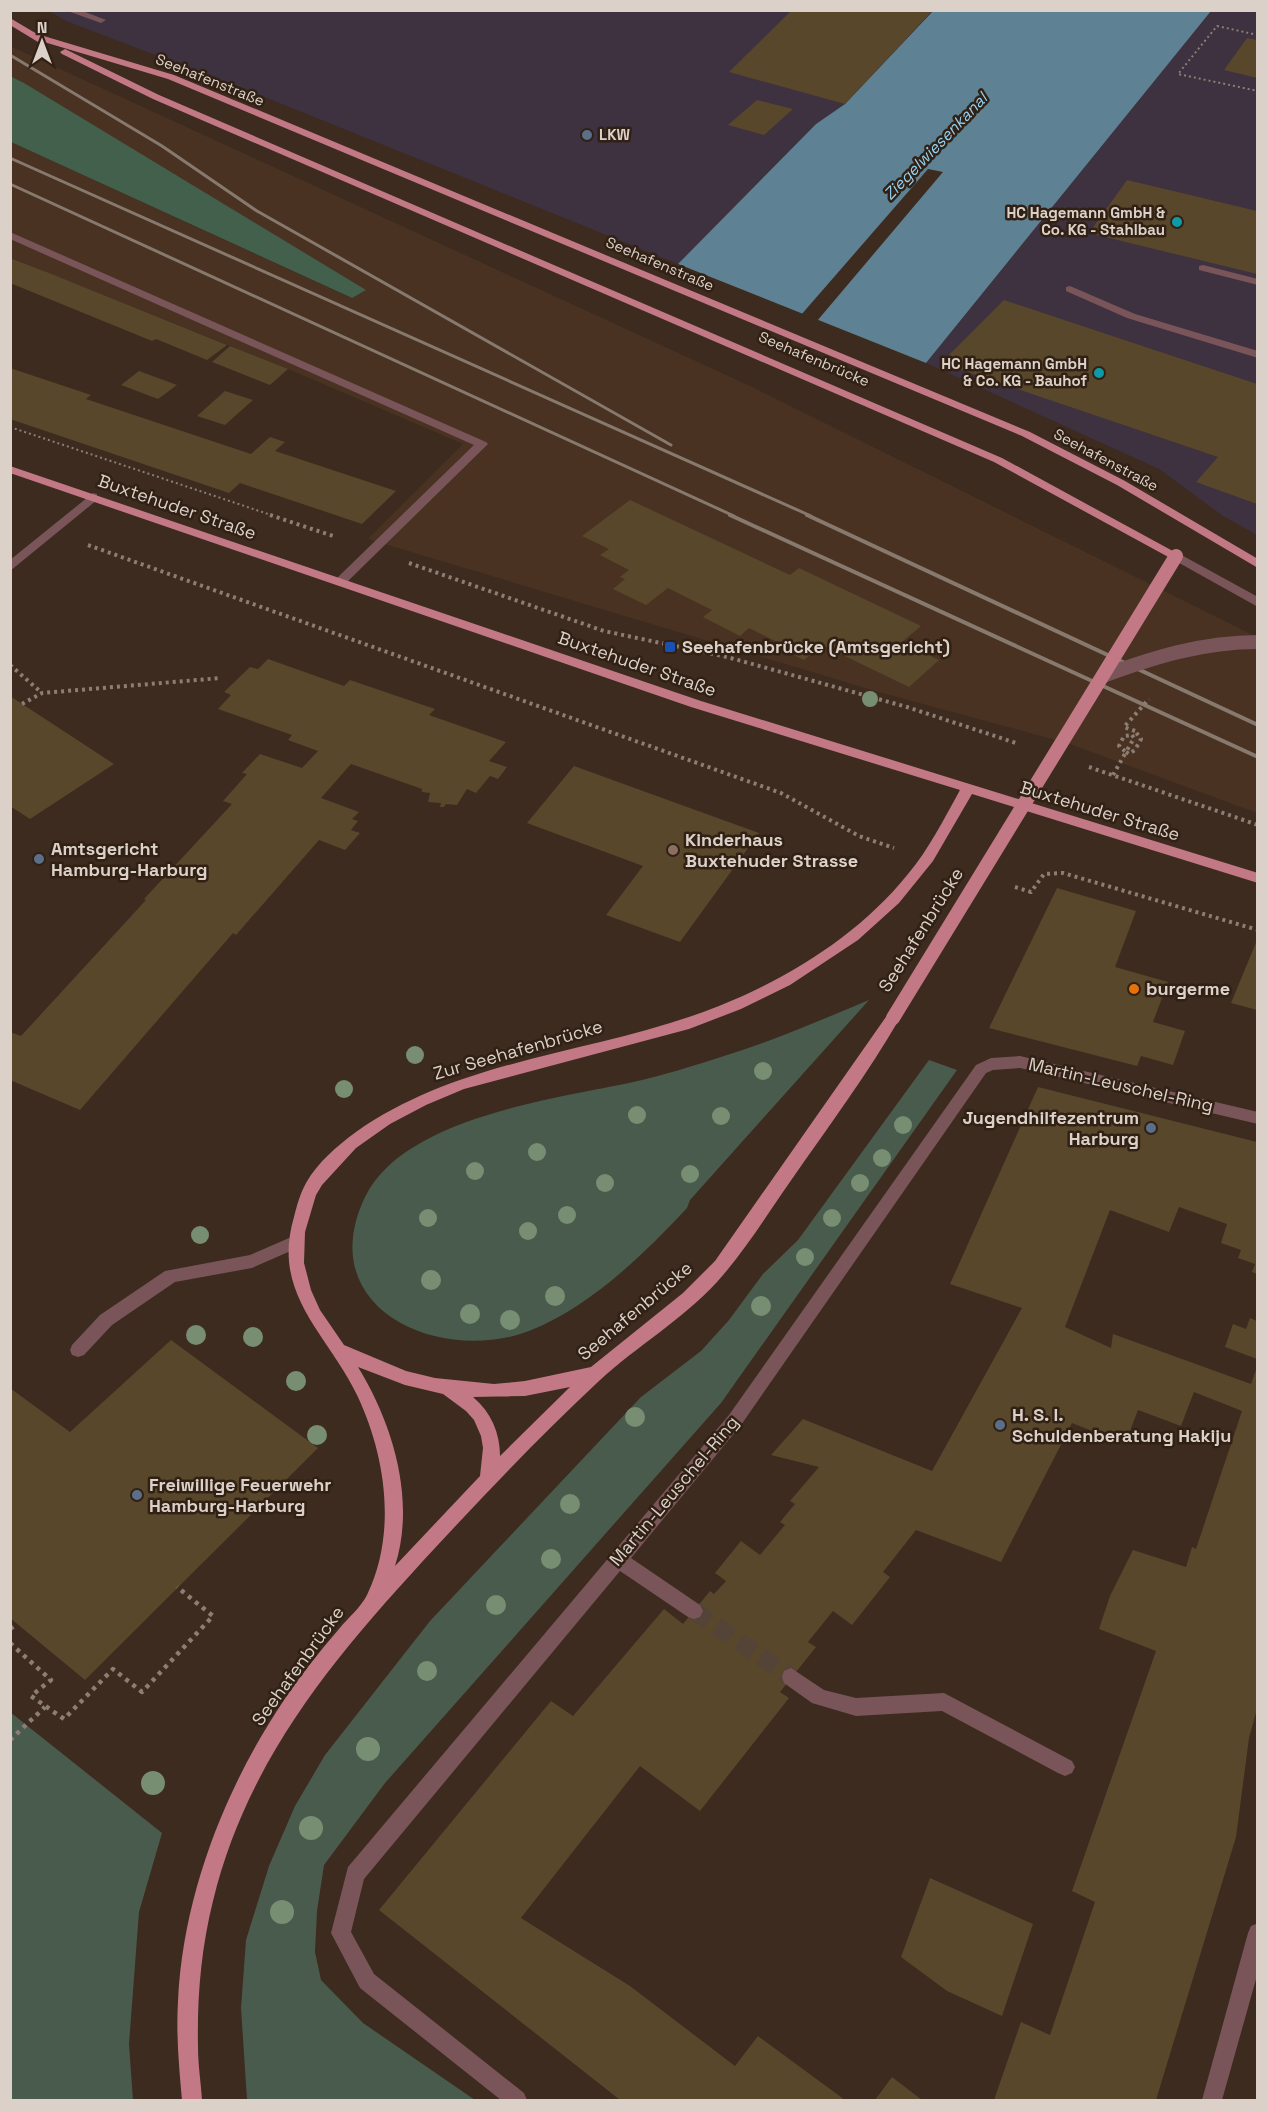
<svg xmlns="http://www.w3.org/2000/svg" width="1268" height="2111" viewBox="0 0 1268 2111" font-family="'Space Grotesk',sans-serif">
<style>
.built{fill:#493221}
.industrial{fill:#3e3140}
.green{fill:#495b4d}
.forest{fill:#42604b}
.water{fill:#5e8194}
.pier{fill:#3c2b1e}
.building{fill:#59472b}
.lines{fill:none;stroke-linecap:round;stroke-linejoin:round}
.minor-tunnel{stroke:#544438;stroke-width:18;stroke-dasharray:18 9;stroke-linecap:butt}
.path-far2{stroke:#8c7e74;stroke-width:2;stroke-dasharray:2 3;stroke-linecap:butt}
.path-far1{stroke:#8c7e74;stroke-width:4;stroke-dasharray:3 4;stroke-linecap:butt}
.path{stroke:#8c7e74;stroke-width:4.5;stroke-dasharray:4 5;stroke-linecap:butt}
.minor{fill:#79555a;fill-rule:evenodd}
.major{fill:#c27985;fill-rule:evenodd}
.rail-far1{stroke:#87796e;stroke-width:3}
.rail{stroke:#87796e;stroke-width:4}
.path-bridge{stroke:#8c7e74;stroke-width:4;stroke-dasharray:3 4;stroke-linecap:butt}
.minor-bridge{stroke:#79555a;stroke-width:14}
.major-bridge{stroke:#c27985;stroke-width:14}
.tree{fill:#778e72}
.service-dot{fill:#5c6f8a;stroke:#312114;stroke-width:2}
.culture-dot{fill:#0f9aa8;stroke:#312114;stroke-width:2}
.transit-dot{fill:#1a4fb4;stroke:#312114;stroke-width:2}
.education-dot{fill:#8d6e63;stroke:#312114;stroke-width:2}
.food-dot{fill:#e8710a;stroke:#312114;stroke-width:2}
.labels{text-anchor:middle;stroke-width:5;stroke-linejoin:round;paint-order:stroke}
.far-street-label{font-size:15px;fill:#dcd1c9;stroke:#312114}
.far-poi-label{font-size:15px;font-weight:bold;fill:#dcd1c9;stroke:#312114;text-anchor:end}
.far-water-label{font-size:16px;font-style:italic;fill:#94d2f4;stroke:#312114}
.street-label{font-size:18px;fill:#dcd1c9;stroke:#312114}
.poi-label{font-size:18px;font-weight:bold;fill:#dcd1c9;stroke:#312114;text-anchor:start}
</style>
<rect width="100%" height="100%" fill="#3c2b1e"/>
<!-- built -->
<path class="built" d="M10 46 748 385 1257 637V813L1070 744 875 691 368 539 463 444 288 369 11 258V142L351 298 365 290 11 76Z"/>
<!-- industrial -->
<g class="industrial">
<path d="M49 11H933L845 104 816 124 678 264 245 89 66 21Z"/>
<path d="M1211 11H1257V535L1223 516 1159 469 926 363Z"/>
</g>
<!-- green -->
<g class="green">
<path d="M869 1000 690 1200 687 1208C644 1254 589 1308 529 1331 438 1365 312 1308 365 1197 403 1118 553 1099 629 1083 661 1076 693 1066 724 1056 773 1041 821 1020 869 1000Z"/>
<path d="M929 1060 957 1070 721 1403 385 1783 324 1865 317 1911 315 1952 321 1980 363 2023 475 2100H247L241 2008 246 1940 269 1866 295 1806 325 1755 430 1621 641 1397 701 1351 729 1320 763 1274 798 1240Z"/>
<path d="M10 1712 162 1833 139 1912 129 2044 133 2100H11Z"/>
</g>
<!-- forest -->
<path class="forest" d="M10 76 24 83 366 290 352 298 11 142Z"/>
<!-- water -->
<path class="water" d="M933 11H1211L926 363 678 264 816 124 845 104Z"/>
<!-- pier -->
<path class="pier" d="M928 169 943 172 817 321 801 315Z"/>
<!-- building -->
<g class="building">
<path d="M792 10H933L845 104 729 72Z"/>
<path d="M1247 38 1257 40V78L1224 70Z"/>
<path d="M757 100 793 109 764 135 728 125Z"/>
<path d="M1127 180 1257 211V274L1089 233Z"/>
<path d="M10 258 49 273 227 345 207 360 156 339 152 341 10 283Z"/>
<path d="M1004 300 1257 384V504L1196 482 1218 457 941 363Z"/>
<path d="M230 346 288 369 270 385 212 362Z"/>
<path d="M10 368 91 395 86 399 251 454 270 437 285 442 275 451 396 491 362 524 240 483 229 493 10 419Z"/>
<path d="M139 371 177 385 158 399 121 385Z"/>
<path d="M225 391 253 400 225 425 197 416Z"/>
<path d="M630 500 790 575 799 568 921 626 902 642 939 660 909 687 822 645 804 660 786 651 789 648 749 628 740 636 703 617 712 610 668 588 646 605 613 589 625 579 620 577 629 570 600 555 609 549 582 536Z"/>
<path d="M268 659 344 686 350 680 435 709 429 715 506 742 489 761 507 767 498 779 490 776 476 793 467 789 457 805 446 804 444 807H440L441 803 428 802 430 793 422 792V789L351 764 321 798 359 812 352 819 358 821 351 830 360 833 345 850 319 840 236 935 233 933 80 1110 10 1080V1032L21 1036 146 900 144 899 232 804 223 801 247 774 242 773 260 754 302 768 318 751 288 740 292 735 218 709 231 695 224 692 250 667 258 669Z"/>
<path d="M10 696 114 764 30 819 10 806Z"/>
<path d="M574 766 759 833 680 942 606 915 643 866 527 823Z"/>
<path d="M1057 888 1136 911 1115 967 1168 982 1153 1022 1185 1031 1173 1065 1141 1056 1137 1066 989 1028Z"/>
<path d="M1257 940V1010L1231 1003Z"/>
<path d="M1038 1087 1257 1142V1274L1252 1272 1255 1264 1238 1258 1241 1250 1221 1243 1227 1224 1179 1207 1169 1232 1110 1210 1065 1327 1111 1348 1113 1334 1251 1384 1257 1367V1709L1249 1738 1236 1837 1156 2100H994L1021 2022 1050 2035 1095 1902 1072 1891 1156 1651 1099 1629 1110 1596 1133 1550 1186 1567 1192 1547 1196 1549 1242 1411 1194 1392 1181 1426 1138 1410 1125 1444 1072 1423 1001 1562 916 1530 883 1572 890 1577 852 1625 833 1611 808 1642 816 1647 780 1692 789 1698 700 1811 640 1766 521 1918 630 1986 735 2066 758 2036 845 2100H620L379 1910 551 1701 573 1716 664 1609 683 1624 710 1591 714 1594 726 1581 715 1573 741 1541 760 1555 785 1525 780 1522 795 1504 790 1501 819 1467 771 1455 803 1419 932 1471 1022 1308 950 1284Z"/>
<path d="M1250 1318 1257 1321V1359L1225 1347 1233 1324 1246 1329Z"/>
<path d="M171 1340 318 1448 85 1680 10 1618V1388L70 1432Z"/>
<path d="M930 1878 1033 1924 1002 2016 947 1991 901 1957Z"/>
<path d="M892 2077 922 2100H875Z"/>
</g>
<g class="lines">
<!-- minor-tunnel -->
<path class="minor-tunnel" d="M694 1611 791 1677"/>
<!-- path-far2 -->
<g class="path-far2">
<path d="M1258 35 1217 26 1178 74 1258 91"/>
<path d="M10 427 274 516"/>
</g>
<!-- path-far1 -->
<g class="path-far1">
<path d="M270 515 336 537"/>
<path d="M88 545 781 793 859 836 894 848"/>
<path d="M409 563 604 631 727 657 907 707 1019 744"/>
<path d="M10 665 42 693"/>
<path d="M22 704 42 693 221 678"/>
<path d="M1132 735 1134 738 1126 752 1119 746 1124 736Z"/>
<path d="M1126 752 1129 754 1135 750 1141 739 1135 731"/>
<path d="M1089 767 1258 825"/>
<path d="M1113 775 1126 752"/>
<path d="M1015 887 1031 892 1044 874 1063 873 1258 930"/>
</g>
<!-- path -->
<g class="path">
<path d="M10 1629 17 1624"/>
<path d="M10 1643 51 1680 31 1696 64 1719 113 1669 142 1692 213 1616 177 1587"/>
<path d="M10 1740 45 1707"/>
</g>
<!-- minor -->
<g class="minor">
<path d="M65 10H80L106 20 101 23Z"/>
<path d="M10 232 486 442 488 444 344 585H336V579L474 445 10 239Z"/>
<path d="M1203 265 1258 279V285L1199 270V266Z"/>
<path d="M1070 286 1135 314 1258 351V358L1127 318 1066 291V287Z"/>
<path d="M93 493 97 494V500L10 571V560Z"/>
<path d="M1176 552 1258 597V607L1172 559 1170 556Z"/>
<path d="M1020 1056 1258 1112V1124L1020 1068 993 1070 986 1073 741 1425 631 1558 700 1605 703 1611 700 1617 694 1619 688 1617 620 1571 364 1879 351 1932 374 1974 524 2093 527 2100H501L360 1988 331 1933 348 1867 729 1415 976 1065 991 1058Z"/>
<path d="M296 1235 302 1236 304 1241 302 1246 252 1268 175 1282 112 1325 84 1355 78 1357 72 1355 70 1350 72 1345 100 1315 165 1271 250 1255Z"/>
<path d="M791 1668 824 1690 856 1698 944 1693 1072 1761 1075 1767 1072 1773 1065 1776 1058 1773 942 1711 856 1716 812 1703 784 1683 782 1677 784 1671Z"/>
<path d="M1258 1923V1972L1222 2100H1202L1248 1933 1251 1926Z"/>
</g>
<!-- major -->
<g class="major">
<path d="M10 18 37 34 174 75 1030 432 1125 481 1258 559V568L1117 485 1022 436 168 79 44 42H38L10 25Z"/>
<path d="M65 49 159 95 1002 458 1182 556 1180 559H1172L994 462 153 99 62 54 60 52Z"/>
<path d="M10 466 701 701 1258 873V883L972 794 933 861 899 903 858 940 790 985 741 1009 689 1029 464 1089 426 1105 390 1124 356 1148 322 1185 316 1195 305 1232 304 1263 311 1290 320 1310 344 1345 406 1371 435 1378 494 1384 525 1381 591 1367 683 1293 715 1261 888 1014H898L900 1018C868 1073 829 1126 792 1179 768 1213 745 1251 717 1282 682 1320 637 1346 599 1381 542 1434 488 1491 435 1548 337 1654 248 1757 213 1901 201 1949 197 1998 198 2047 198 2065 201 2083 202 2100H182C179 2067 176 2035 178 2001 183 1895 225 1788 284 1700 301 1675 319 1652 339 1629 348 1618 361 1607 367 1595 397 1533 386 1456 357 1395 327 1333 271 1294 294 1217 297 1205 300 1194 306 1183 318 1162 337 1146 356 1132 464 1056 599 1054 719 1006 789 978 860 934 908 874 929 849 944 819 960 790L691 707 10 473ZM358 1367 405 1385 443 1394 466 1411 474 1420 481 1436 483 1448 480 1476 395 1566C416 1500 393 1424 358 1367ZM570 1387 500 1456C500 1433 491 1412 473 1397L525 1396Z"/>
</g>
<!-- rail-far1 -->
<g class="rail-far1">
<path d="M10 55 162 146 257 211 671 445"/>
<path d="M10 158 811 516"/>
<path d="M10 184 734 516"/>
</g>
<!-- rail -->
<g class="rail">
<path d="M730 515 1258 757"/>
<path d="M807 515 1258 725"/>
</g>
<!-- path-bridge -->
<path class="path-bridge" d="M1135 731 1124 727 1149 699"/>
<!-- minor-bridge -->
<path class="minor-bridge" d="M1103 676C1154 657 1203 642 1258 642"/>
<!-- major-bridge -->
<path class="major-bridge" d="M893 1018 1176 556"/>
</g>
<!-- trees -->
<g class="tree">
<circle cx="870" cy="699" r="8"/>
<circle cx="415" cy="1055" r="9"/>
<circle cx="763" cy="1071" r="9"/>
<circle cx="344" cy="1089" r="9"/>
<circle cx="637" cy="1115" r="9"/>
<circle cx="721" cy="1116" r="9"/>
<circle cx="903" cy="1125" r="9"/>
<circle cx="537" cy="1152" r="9"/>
<circle cx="882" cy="1158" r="9"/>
<circle cx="475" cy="1171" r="9"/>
<circle cx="690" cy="1174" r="9"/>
<circle cx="605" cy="1183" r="9"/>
<circle cx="860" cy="1183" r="9"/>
<circle cx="567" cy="1215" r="9"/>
<circle cx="428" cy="1218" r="9"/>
<circle cx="832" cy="1218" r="9"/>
<circle cx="528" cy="1231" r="9"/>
<circle cx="200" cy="1235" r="9"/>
<circle cx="805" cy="1257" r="9"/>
<circle cx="431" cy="1280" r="10"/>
<circle cx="555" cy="1296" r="10"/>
<circle cx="761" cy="1306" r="10"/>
<circle cx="470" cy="1314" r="10"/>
<circle cx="510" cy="1320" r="10"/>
<circle cx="196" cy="1335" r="10"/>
<circle cx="253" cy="1337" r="10"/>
<circle cx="296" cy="1381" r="10"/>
<circle cx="635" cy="1417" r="10"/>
<circle cx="317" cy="1435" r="10"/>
<circle cx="570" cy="1504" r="10"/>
<circle cx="551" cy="1559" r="10"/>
<circle cx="496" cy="1605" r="10"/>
<circle cx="427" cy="1671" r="10"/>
<circle cx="368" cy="1749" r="12"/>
<circle cx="153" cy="1783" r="12"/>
<circle cx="311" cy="1828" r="12"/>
<circle cx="282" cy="1912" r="12"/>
</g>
<!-- markers -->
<g class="service-dot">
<circle cx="587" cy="135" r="6"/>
<circle cx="39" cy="859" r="6"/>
<circle cx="1151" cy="1128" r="6"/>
<circle cx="1000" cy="1425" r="6"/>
<circle cx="137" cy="1495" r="6"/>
</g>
<g class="culture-dot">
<circle cx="1177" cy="222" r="6"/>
<circle cx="1099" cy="373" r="6"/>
</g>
<rect class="transit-dot" x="664" y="641" width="12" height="12" rx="3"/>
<circle class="education-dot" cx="673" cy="850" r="6"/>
<circle class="food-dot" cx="1134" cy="989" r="6"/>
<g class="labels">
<!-- far-street labels -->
<g class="far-street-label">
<text transform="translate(210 80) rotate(22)" y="5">Seehafenstraße</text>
<text transform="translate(660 264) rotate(23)" y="5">Seehafenstraße</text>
<text transform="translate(814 359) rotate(23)" y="5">Seehafenbrücke</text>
<text transform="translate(1106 460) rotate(28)" y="5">Seehafenstraße</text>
</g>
<!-- far-poi labels -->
<g class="far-poi-label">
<text x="599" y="140" text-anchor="start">LKW</text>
<text x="1165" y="218">HC Hagemann GmbH &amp;<tspan x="1165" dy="17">Co. KG - Stahlbau</tspan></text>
<text x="1087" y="369">HC Hagemann GmbH<tspan x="1087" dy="17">&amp; Co. KG - Bauhof</tspan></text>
</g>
<!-- far-water labels -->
<g class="far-water-label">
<text transform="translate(935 146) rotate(-46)" y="6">Ziegelwiesenkanal</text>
</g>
<!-- street labels -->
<g class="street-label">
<text transform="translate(177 507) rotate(19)" y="6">Buxtehuder Straße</text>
<text transform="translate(637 664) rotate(19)" y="6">Buxtehuder Straße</text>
<text transform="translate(1100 811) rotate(17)" y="6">Buxtehuder Straße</text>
<text transform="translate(921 930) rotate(-58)" y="6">Seehafenbrücke</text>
<text transform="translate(518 1050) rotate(-16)" y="6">Zur Seehafenbrücke</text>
<text transform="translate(1121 1085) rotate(13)" y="6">Martin-Leuschel-Ring</text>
<text transform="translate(635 1311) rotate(-40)" y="6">Seehafenbrücke</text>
<text transform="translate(674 1491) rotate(-50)" y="6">Martin-Leuschel-Ring</text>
<text transform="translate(298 1666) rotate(-54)" y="6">Seehafenbrücke</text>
</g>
<!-- poi labels -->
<g class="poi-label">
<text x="682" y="653">Seehafenbrücke (Amtsgericht)</text>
<text x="685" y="846">Kinderhaus<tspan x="685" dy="21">Buxtehuder Strasse</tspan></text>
<text x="51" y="855">Amtsgericht<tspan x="51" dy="21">Hamburg-Harburg</tspan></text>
<text x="1146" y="995">burgerme</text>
<text x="1139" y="1124" text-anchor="end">Jugendhilfezentrum<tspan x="1139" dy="21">Harburg</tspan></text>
<text x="1012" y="1421">H. S. I.<tspan x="1012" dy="21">Schuldenberatung Hakiju</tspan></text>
<text x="149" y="1491">Freiwillige Feuerwehr<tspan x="149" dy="21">Hamburg-Harburg</tspan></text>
</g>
</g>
<!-- border -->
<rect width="1268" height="2111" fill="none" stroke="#dcd1c9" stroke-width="24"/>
<!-- north arrow -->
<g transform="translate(42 42)" stroke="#312114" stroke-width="4.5" paint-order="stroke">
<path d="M0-4.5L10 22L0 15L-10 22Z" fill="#dcd1c9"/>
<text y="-9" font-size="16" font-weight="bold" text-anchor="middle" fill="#dcd1c9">N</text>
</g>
</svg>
